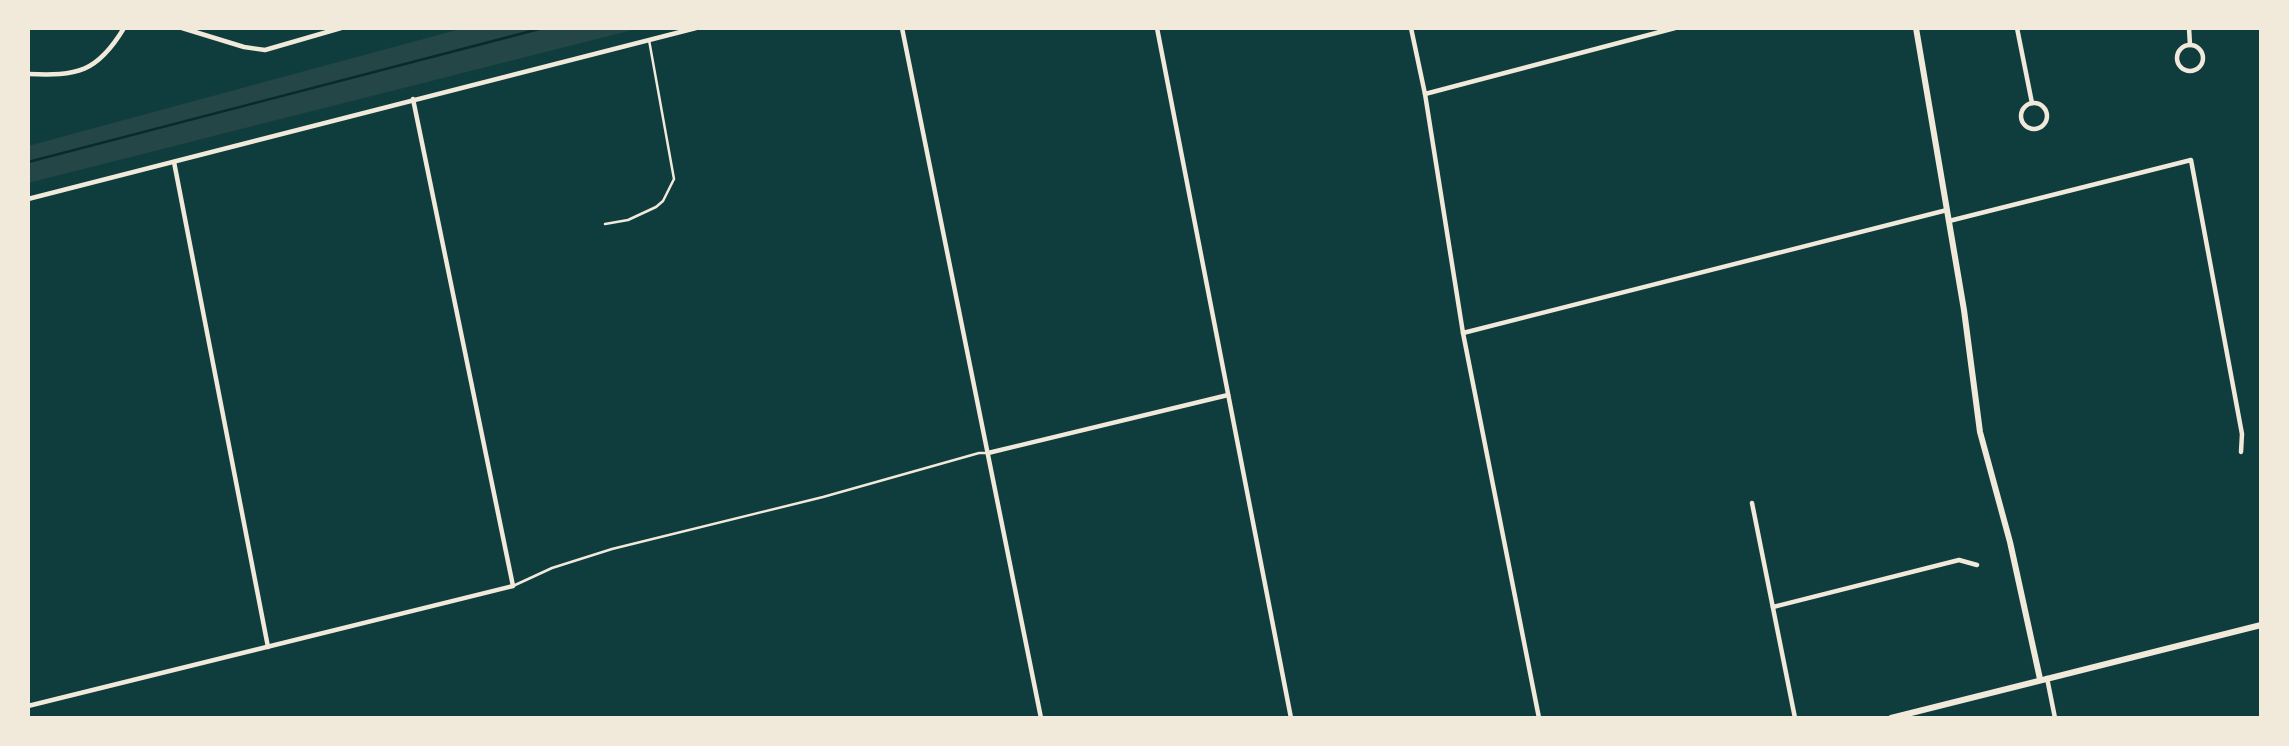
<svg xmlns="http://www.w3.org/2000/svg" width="2289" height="746" viewBox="0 0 2289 746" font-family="Karla,sans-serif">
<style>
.green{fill:#244646}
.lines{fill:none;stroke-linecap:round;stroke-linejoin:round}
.stream{stroke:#0a2a2b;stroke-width:2.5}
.service{stroke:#f1e9da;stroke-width:2.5}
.minor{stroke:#f1e9da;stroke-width:4.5}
.tertiary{stroke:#f1e9da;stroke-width:6}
</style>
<rect width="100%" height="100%" fill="#0f3d3e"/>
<!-- green -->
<path class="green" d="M464 28H640L28 183V146Z"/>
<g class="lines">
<!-- stream -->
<path class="stream" d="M28 162 543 28"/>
<!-- service -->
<g class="service">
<path d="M605 224 628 220 656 207 663 201 674 179 649 40"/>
<path d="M513 586 552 568 612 549 823 497 979 453H986"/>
</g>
<!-- minor -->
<g class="minor">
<path d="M182 28 244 47 265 50 341 28"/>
<path d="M902 28 1041 718"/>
<path d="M1157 28 1291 718"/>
<path d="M1411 28 1425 94 1463 333 1539 718"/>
<path d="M2017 28 2032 103"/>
<path d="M2189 28 2190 45"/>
<circle cx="2190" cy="58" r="13"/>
<path d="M28 74C77 76 97 73 124 28"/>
<path d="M1425 94 1675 28"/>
<circle cx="2034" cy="116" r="13"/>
<path d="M174 162 268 647"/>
<path d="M28 199 696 28"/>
<path d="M1949 221 2191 160 2242 434 2241 452"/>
<path d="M1463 333 1947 210"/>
<path d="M988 453 1228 395"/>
<path d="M1752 503 1795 718"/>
<path d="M1773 607 1959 560 1977 565"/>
<path d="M2047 678 2055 718"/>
<path d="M28 706 513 586 413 99"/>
</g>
<!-- tertiary -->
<g class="tertiary">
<path d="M1916 28 1964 310 1980 432 2010 542 2040 679"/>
<path d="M1891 718 2261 625"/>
</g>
</g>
<!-- border -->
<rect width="2289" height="746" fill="none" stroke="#f1e9da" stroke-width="60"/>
</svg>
